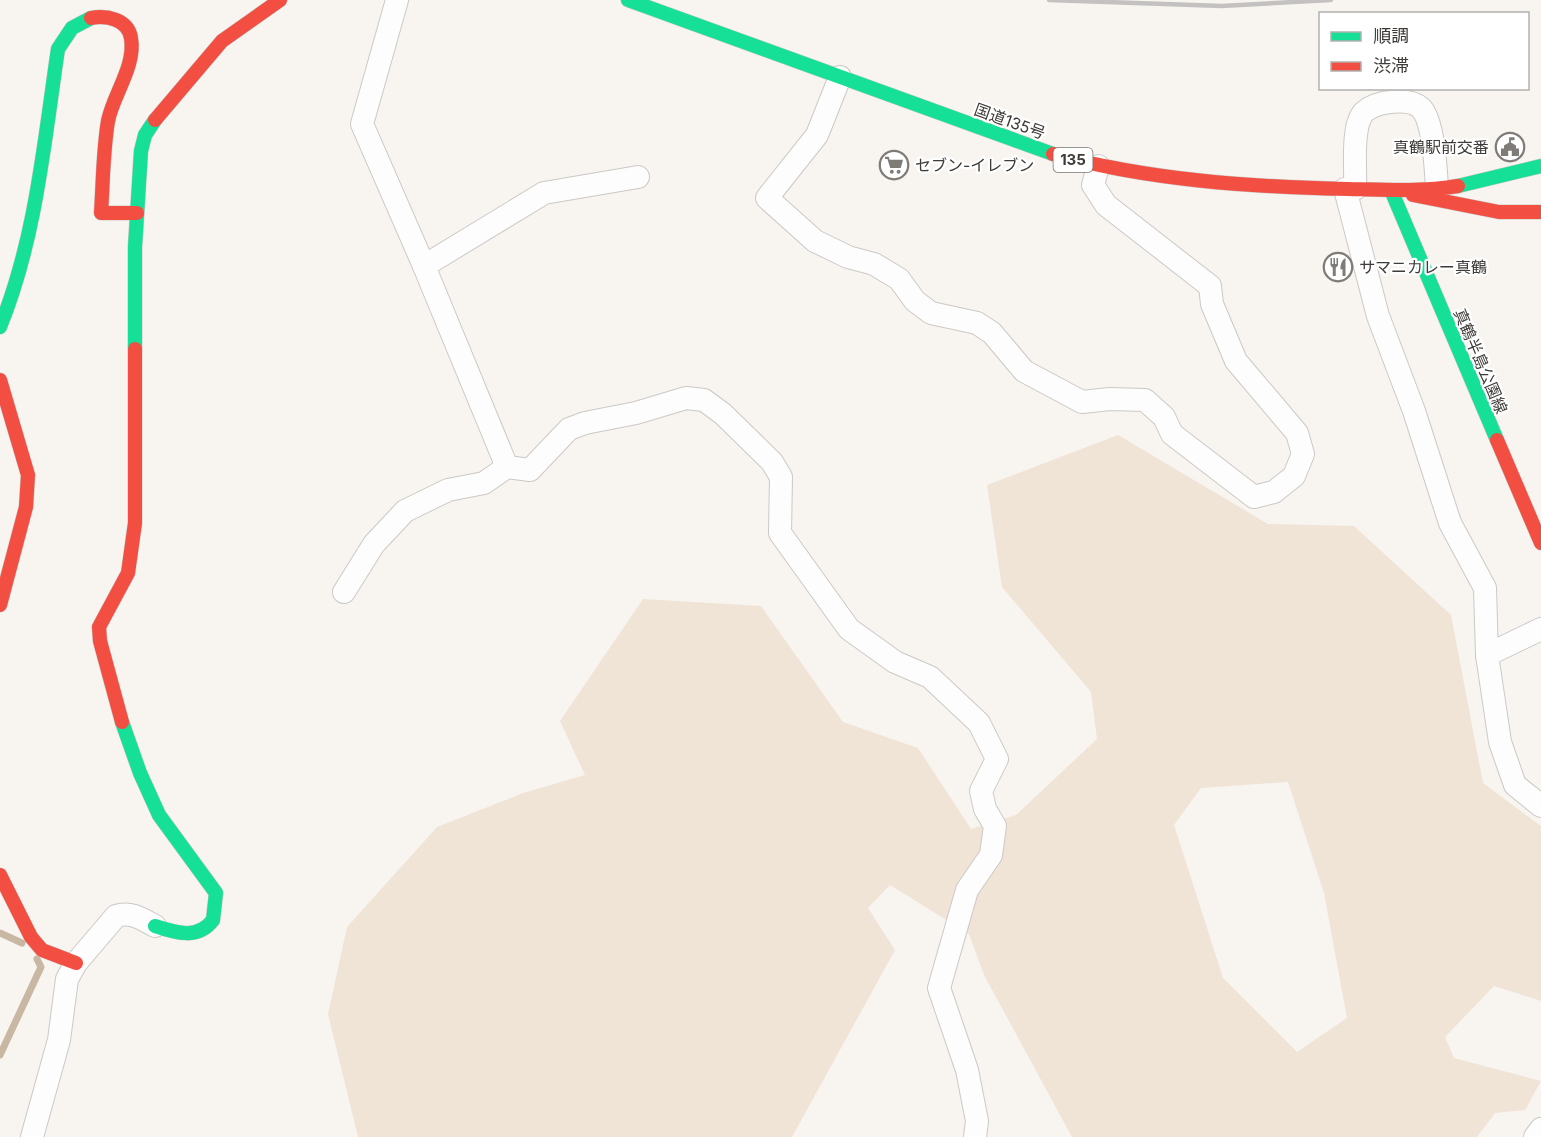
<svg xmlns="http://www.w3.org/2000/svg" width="1541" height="1137" viewBox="0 0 1541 1137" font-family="Inter,'Noto Sans JP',sans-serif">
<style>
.green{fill:#f0e4d6;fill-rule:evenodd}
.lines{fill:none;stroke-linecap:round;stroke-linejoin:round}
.stream{stroke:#c8b7a2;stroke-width:7}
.street-casing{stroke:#cbc9c6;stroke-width:24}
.fast-casing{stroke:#cbc9c6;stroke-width:15}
.jam-casing{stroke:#cbc9c6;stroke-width:15}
.street{stroke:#fefdfd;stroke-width:22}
.fast{stroke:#16e098;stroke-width:14}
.jam{stroke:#f24e42;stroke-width:14}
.rail{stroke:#c3c2c1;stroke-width:4.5}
.labels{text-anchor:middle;stroke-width:4.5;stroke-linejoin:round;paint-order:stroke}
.shield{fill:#fff;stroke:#787674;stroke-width:1.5}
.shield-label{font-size:15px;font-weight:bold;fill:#3e3b38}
.street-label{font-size:16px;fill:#3e3b38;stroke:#fff}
.poi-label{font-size:16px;fill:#3e3b38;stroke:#fff;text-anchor:start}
</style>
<rect width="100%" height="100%" fill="#f8f4f0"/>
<!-- green -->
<path class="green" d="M1118 435 1268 524 1354 526 1451 615 1483 783 1541 826V1001L1494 986 1445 1037 1454 1058 1541 1081 1525 1110 1495 1113 1477 1137H1072L984 975 969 934 890 885 868 908 895 950 792 1137H358L328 1014 347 927 437 827 523 793 585 775 560 721 643 599 761 606 843 722 918 748 971 829 1016 815 1097 739 1091 692 1002 587 987 485ZM1288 782 1324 893 1347 1018 1297 1052 1223 978 1174 825 1201 788Z"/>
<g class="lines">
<!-- stream -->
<g class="stream">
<path d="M0 933 22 943"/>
<path d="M0 1055 41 967 37 959"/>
</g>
<!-- street casing -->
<g class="street-casing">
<g id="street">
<path d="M397 0 362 124 424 266 507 467 530 470 569 429 585 423 636 413 686 398 704 400 723 414 772 462 781 477 780 533 849 629 895 662 930 677 979 723 997 759 981 791 985 809 995 826 991 855 967 890 939 988 967 1070 977 1121 975 1137"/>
<path d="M840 77 817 135 767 198 815 241 848 257 874 264 899 279 915 301 931 313 977 323 992 333 1024 371 1082 402 1110 399 1145 400 1164 417 1172 434 1254 497 1274 492 1294 476 1303 454 1297 433 1236 361 1212 304 1210 286 1106 205 1093 185 1098 166"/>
<path d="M1345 189 1378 316 1414 411 1450 523 1485 588 1487 655 1500 742 1515 785 1541 806"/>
<path d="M1355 189C1356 170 1353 147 1357 129 1357 125 1361 115 1364 112 1376 101 1409 97 1421 108 1434 122 1436 171 1437 189"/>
<path d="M424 266 544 193 638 177"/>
<path d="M344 592 374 544 405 511 448 490 484 483 507 467"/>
<path d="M1487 655 1541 629"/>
<path d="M32 1137 59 1040 67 979 76 963 116 916C131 911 142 919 155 926"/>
<path d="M1535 1137 1541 1129"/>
</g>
</g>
<!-- fast casing -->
<g class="fast-casing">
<g id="fast">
<path d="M628 0 1053 154"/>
<path d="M1458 186 1541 166"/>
<path d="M1391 190 1497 440"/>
<path d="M0 327C36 238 44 143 58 49L72 28 91 18"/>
<path d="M135 349V247L141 151 145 135 155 120"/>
<path d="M122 722 140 773 159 815 216 893 213 920C198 940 176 933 155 926"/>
</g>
</g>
<!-- jam casing -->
<g class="jam-casing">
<g id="jam">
<path d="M91 18C106 15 128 19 131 38 136 66 113 95 108 121 103 151 103 183 101 213H137"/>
<path d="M155 120 222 41 280 0"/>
<path d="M1053 154C1149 180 1249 187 1348 189 1385 190 1422 192 1458 186"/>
<path d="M1413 195 1499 212H1541"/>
<path d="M0 380 28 475 26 507 0 605"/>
<path d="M1497 440 1541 543"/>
<path d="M122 722 100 641 99 627 128 573 135 523V349"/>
<path d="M0 875 31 937 42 950 76 963"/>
</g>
</g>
<!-- street -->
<use href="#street" class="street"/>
<!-- fast -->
<use href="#fast" class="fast"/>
<!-- jam -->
<use href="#jam" class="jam"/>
<!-- rail -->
<path class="rail" d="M1049 0 1222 6 1331 0"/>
</g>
<!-- icons -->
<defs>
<g id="civic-ring" transform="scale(1.5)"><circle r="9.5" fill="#fff" stroke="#7f7c78" stroke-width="1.5"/><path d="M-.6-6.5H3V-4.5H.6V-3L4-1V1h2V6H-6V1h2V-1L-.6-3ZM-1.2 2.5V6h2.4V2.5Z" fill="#7f7c78"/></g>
<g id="supermarket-ring" transform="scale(1.5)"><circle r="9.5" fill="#fff" stroke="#7f7c78" stroke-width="1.5"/><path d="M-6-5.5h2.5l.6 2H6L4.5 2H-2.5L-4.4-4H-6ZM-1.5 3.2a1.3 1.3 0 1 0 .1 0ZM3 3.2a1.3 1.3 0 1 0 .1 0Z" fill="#7f7c78"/></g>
<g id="restaurant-ring" transform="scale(1.5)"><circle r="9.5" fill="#fff" stroke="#7f7c78" stroke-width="1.5"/><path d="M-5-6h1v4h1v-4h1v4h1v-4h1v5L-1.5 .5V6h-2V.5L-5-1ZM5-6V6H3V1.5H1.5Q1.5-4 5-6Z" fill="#7f7c78"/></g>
</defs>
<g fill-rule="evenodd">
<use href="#civic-ring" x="1510" y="147"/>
<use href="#supermarket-ring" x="894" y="165"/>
<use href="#restaurant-ring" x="1338" y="267"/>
</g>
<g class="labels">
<!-- shield labels -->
<rect class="shield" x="1053.5" y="148" width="39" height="24" rx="4.5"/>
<g class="shield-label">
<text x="1073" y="165">135</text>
</g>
<!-- street labels -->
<g class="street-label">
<text transform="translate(1010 121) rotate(20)" y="6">国道135号</text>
<text transform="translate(1481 361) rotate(67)" y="6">真鶴半島公園線</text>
</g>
<!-- poi labels -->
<g class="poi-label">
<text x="1489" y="153" text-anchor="end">真鶴駅前交番</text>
<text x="915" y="171">セブン-イレブン</text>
<text x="1359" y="273">サマニカレー真鶴</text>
</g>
</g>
<!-- legend -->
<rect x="1319" y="12" width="210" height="78" fill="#ffffff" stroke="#b2b1af" stroke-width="1.5"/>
<rect x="1331" y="32" width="30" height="9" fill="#16e098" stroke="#b2b1af" stroke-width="1.5"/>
<text x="1373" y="42" font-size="18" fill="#3e3b38">順調</text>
<rect x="1331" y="62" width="30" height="9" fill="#f24e42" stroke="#b2b1af" stroke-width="1.5"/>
<text x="1373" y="72" font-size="18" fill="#3e3b38">渋滞</text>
</svg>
